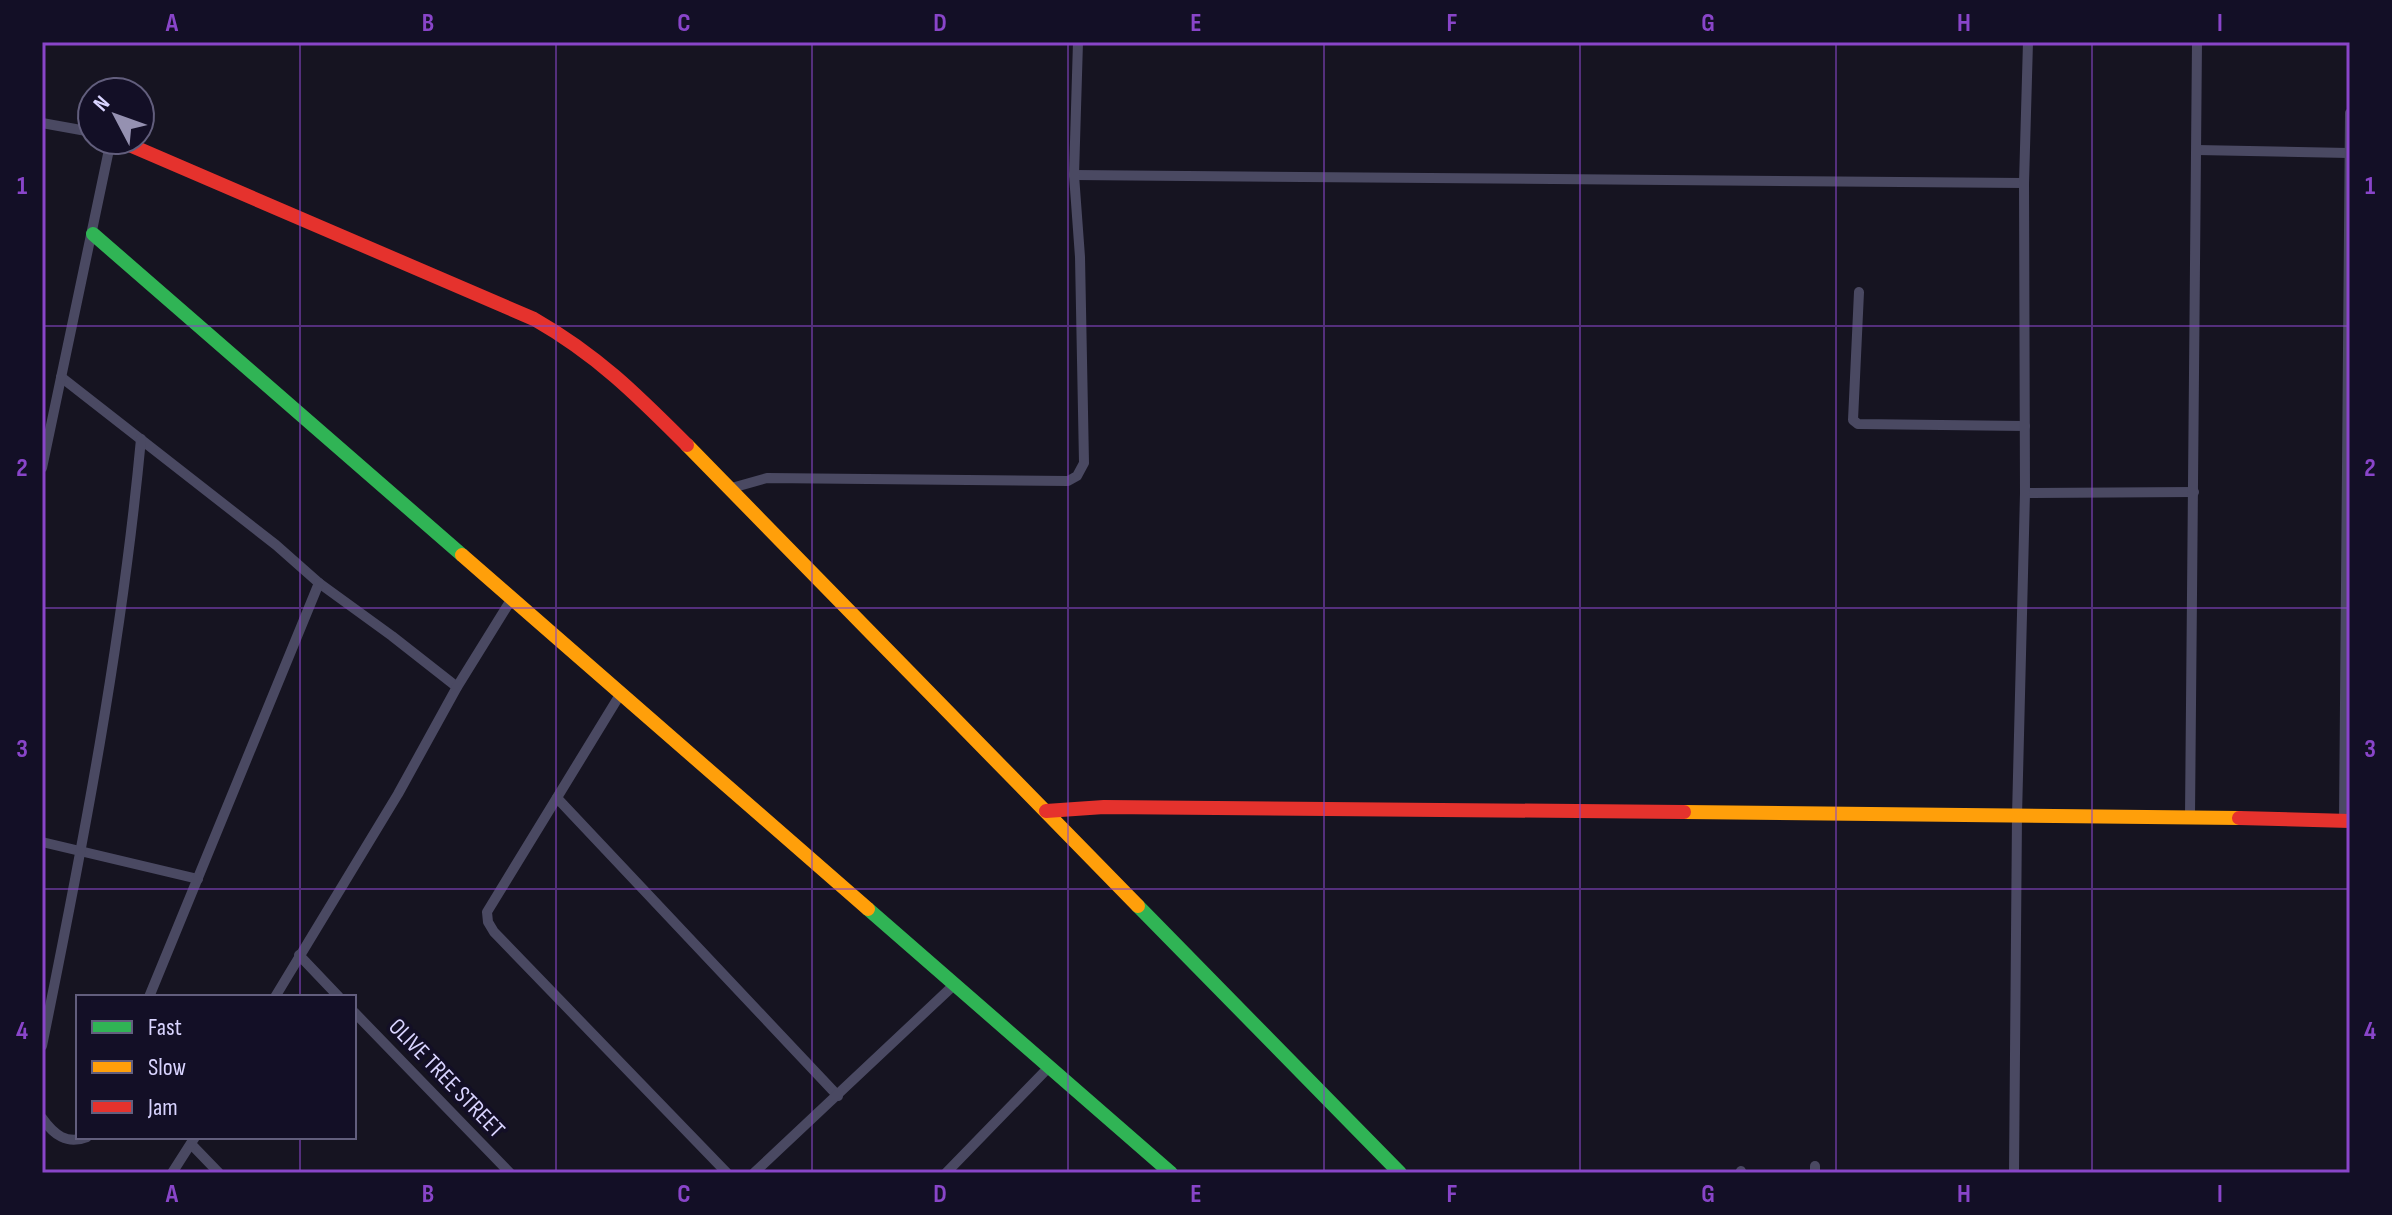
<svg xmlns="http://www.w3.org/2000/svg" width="2392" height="1215" viewBox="0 0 2392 1215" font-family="'Sofia Sans Condensed',sans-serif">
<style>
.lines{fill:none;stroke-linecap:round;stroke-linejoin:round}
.street{stroke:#4a4962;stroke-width:10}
.fast{stroke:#30b455;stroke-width:14}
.slow{stroke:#ff9f0a;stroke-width:14}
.jam{stroke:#e5322d;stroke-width:14}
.grid{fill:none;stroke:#8945c9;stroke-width:2;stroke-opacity:0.55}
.labels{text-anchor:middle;stroke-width:7;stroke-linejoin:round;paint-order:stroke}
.street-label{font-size:24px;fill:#d9d4ff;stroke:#130f26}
.neatline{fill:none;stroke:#8945c9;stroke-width:3}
.grid-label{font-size:26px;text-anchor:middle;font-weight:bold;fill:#8945c9}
</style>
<rect width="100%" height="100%" fill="#161421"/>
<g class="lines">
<!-- street -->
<g class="street">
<path d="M42 123 92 132"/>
<path d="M2197 150 2349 153"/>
<path d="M1074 175 2024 183"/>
<path d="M1859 292 1853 420 1858 424 2025 426"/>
<path d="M61 377 276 545 319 583 392 636 457 687"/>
<path d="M42 468 111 140"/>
<path d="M728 489 767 478 1068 481 1077 476 1084 463 1080 257 1074 175 1078 42"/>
<path d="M2025 493 2194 492"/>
<path d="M621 693 487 912 488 922 494 932 727 1173"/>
<path d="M557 798 838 1096"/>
<path d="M2190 816 2197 42"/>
<path d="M2344 821 2350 113"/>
<path d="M42 842 198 879"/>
<path d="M299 955 339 997"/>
<path d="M149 997 319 583"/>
<path d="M275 997 398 794 457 687 511 600"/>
<path d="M354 1012 510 1173"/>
<path d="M42 1046C83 845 122 643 141 439"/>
<path d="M42 1118C54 1135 67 1145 87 1137"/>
<path d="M191 1144 219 1173"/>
<path d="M172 1173 195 1137"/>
<path d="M754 1173 955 984"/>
<path d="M946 1173 1050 1066"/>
<path d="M1740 1173 1741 1171"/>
<path d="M1815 1173V1166"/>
<path d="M2014 1173 2017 816 2025 493 2024 183 2028 42"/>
</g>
<!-- fast -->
<g class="fast">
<path d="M93 234 462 555"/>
<path d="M1138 906 1400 1173"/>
<path d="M868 909 1171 1173"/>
</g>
<!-- slow -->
<g class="slow">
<path d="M687 445 1138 906"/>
<path d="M462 555 868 909"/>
<path d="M1684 812 2239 818"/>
</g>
<!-- jam -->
<g class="jam">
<path d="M118 140 534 319C597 355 636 394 687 445"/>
<path d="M1046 811 1104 807 1684 812"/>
<path d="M2239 818 2350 821"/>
</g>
</g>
<!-- grid -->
<path class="grid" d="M300 42V997M556 42V1173M812 42V1173M1068 42V1173M1324 42V1173M1580 42V1173M1836 42V1173M2092 42V1173M42 326H2350M42 608H2350M42 889H2350M300 1137V1173"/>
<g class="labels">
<!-- street labels -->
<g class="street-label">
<text transform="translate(447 1078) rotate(46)" y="8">OLIVE TREE STREET</text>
</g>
</g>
<!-- border -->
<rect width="2392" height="1215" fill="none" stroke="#130f26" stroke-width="88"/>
<!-- legend -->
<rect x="76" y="995" width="280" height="144" fill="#130f26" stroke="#625e7d" stroke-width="2"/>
<rect x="92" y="1021" width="40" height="12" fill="#30b455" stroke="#625e7d" stroke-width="2"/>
<text x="148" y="1035" font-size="24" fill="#d9d4ff">Fast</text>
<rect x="92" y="1061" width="40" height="12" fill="#ff9f0a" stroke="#625e7d" stroke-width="2"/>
<text x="148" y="1075" font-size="24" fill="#d9d4ff">Slow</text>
<rect x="92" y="1101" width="40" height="12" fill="#e5322d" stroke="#625e7d" stroke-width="2"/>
<text x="148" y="1115" font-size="24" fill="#d9d4ff">Jam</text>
<!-- north arrow -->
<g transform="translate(116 116) rotate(311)"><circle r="38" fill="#130f26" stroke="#625e7d" stroke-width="2"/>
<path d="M0-6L14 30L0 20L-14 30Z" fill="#9591b1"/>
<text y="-12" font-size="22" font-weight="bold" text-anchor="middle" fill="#d9d4ff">N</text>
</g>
<rect x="44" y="44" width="2304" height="1127" class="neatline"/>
<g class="grid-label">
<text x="172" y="31">A</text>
<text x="428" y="31">B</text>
<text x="684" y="31">C</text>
<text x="940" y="31">D</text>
<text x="1196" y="31">E</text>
<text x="1452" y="31">F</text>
<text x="1708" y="31">G</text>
<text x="1964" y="31">H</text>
<text x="2220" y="31">I</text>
<text x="22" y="194">1</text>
<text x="2370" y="194">1</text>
<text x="22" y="476">2</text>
<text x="2370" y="476">2</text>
<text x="22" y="757">3</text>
<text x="2370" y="757">3</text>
<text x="22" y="1039">4</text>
<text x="2370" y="1039">4</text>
<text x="172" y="1202">A</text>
<text x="428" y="1202">B</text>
<text x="684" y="1202">C</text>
<text x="940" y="1202">D</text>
<text x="1196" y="1202">E</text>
<text x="1452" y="1202">F</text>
<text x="1708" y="1202">G</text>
<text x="1964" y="1202">H</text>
<text x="2220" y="1202">I</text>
</g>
</svg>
